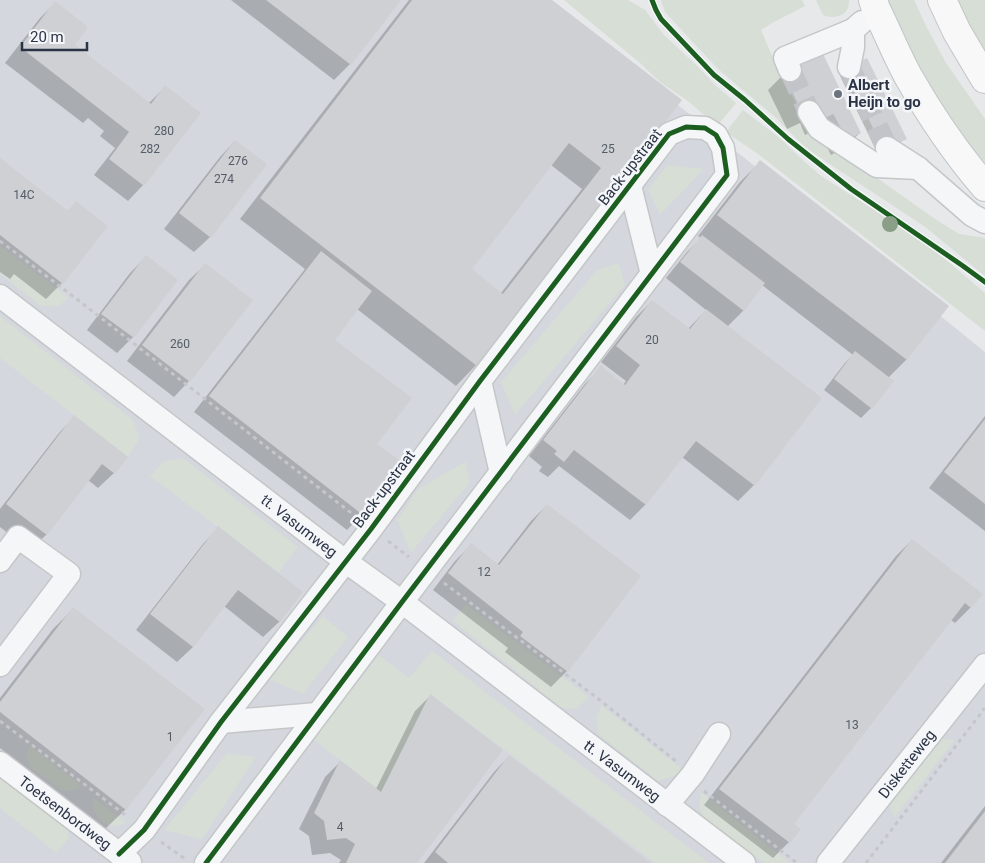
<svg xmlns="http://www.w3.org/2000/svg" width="985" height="863" viewBox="0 0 985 863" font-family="Roboto,sans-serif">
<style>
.built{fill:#d4d7dd}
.green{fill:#d6ded6}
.shadow{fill:#0003;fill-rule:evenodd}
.building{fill:#ced0d3;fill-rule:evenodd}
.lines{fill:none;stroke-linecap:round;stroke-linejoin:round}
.minor-tunnel{stroke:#c1c4c9;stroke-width:22;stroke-dasharray:22 11;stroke-linecap:butt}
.minor-casing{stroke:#c4c6c8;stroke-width:25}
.major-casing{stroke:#c2c5c8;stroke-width:30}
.path{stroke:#c5c6ca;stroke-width:3;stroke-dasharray:4 4;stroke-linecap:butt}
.minor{stroke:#f5f6f7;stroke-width:22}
.major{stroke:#f8f8f8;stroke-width:28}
.cycleway-casing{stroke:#f4f6f9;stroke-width:8}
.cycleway{stroke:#1b5e20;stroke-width:5}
.tree{fill:#8a9e88}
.poi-dot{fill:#6c737f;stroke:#f4f6f9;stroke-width:2}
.labels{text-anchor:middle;stroke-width:5;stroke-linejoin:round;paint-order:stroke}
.number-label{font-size:12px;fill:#545c69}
.poi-label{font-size:15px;font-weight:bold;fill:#2b3445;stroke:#f4f6f9;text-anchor:start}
.street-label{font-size:15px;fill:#2b3445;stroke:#f4f6f9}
</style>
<rect width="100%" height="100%" fill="#e6e8ea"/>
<!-- built -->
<path class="built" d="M0 0H544L716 135 985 352V863H0Z"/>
<!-- green -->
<g class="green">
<path d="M564 0H628L645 10 664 35 699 68 715 85 736 103 717 126 688 101 660 82 640 63Z"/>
<path d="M661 0H802L805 6 772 23 761 30 780 75 811 130 850 159 935 219 959 234 985 238V276L924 226 831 165 804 146 775 117 718 69 665 12Z"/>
<path d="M816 0H849C850 15 836 20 823 15Z"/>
<path d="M887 0H914L926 26 946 63 985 119V169L964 145 945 110 921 72 905 41Z"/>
<path d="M957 0H985V53L973 35Z"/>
<path d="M743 110 781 139 796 154 821 176 912 234 940 255 985 293V331L758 154 726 132Z"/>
<path d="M667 165 704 169 660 215 648 190Z"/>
<path d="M0 245 69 298 59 306H41L0 274Z"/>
<path d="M619 263 625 285 515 415 501 382 597 270Z"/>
<path d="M0 316 133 420 140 438 128 457 0 358Z"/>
<path d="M183 458 298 547 278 573 150 476 164 461Z"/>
<path d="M466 461 470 482 411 553 397 520 418 489Z"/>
<path d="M466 604 589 697 576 709 562 708 453 621Z"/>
<path d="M323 616 348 637 303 694 269 679Z"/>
<path d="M432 651 709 863H655L430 694 381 792 313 739 379 655 409 678Z"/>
<path d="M601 705 686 772 658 781 598 734 596 719Z"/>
<path d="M935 738 955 740 895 817 888 803Z"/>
<path d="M30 746 82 786 73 791 61 790 31 768 26 756Z"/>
<path d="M227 753 256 757 202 839 164 830Z"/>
<path d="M0 778 67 829 69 838 56 853 0 808Z"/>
<path d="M701 792 790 863H764L703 817 699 805Z"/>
<path d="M92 797 126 822C123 824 119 826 115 826 99 825 92 812 92 797Z"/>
</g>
<!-- shadow -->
<g class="shadow">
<path d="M231 0H399L350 64 334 80Z"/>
<path d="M409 0H550L680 101 476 365 456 386 357 309 333 340 376 444 362 514 347 530 194 412 305 269 240 219ZM551 165 582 189 501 293 470 270Z"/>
<path d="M55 3 73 45 149 103 165 87 143 185 128 201 94 175 115 148 100 136 104 131 88 118 83 123 5 63 40 18Z"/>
<path d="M845 71 905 138 900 143 878 154 840 76Z"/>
<path d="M784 74 860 133 844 148 831 155 818 129H817L805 135 800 123 787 129 768 90Z"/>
<path d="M235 141 210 237 194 252 164 229 220 157Z"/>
<path d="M0 160 67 212 76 203 62 283 46 299 14 274 10 279 0 272Z"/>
<path d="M760 162 947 306 906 360 888 378 871 408 861 418 824 390 845 363 853 355 762 285 743 311 727 327 754 485 738 501 682 457 646 504 630 520 559 466 548 477 539 471 542 467 529 456 585 384 601 368 623 385 626 381 601 362 636 317 652 301 688 329 706 310 666 278 687 252 701 238 698 236 740 182Z"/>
<path d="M146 257 176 280 133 337 117 353 87 330 130 273Z"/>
<path d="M205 265 189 381 174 397 127 361 189 280Z"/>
<path d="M985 416V531L929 488Z"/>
<path d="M74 417 114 473 98 488 88 480 46 535 30 550 0 527V509L59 433Z"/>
<path d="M547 505 640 576 567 671 551 687 505 652 508 648 433 590 455 561 471 545 497 565 531 521Z"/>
<path d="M218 528 302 592 279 622 263 637 224 606 193 647 177 662 136 630 203 544Z"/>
<path d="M912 540 971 607 955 623 951 620 793 824 799 829 789 842 773 858 704 805 896 556Z"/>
<path d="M73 609 126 809 105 829 0 748V698L53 629Z"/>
<path d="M430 696 415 863H339L341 860 330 853 312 855 309 836 299 829 325 777 340 762 376 789 415 711Z"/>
<path d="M509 756 648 863H424L494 772Z"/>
<path d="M985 806V863H941Z"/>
</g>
<!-- building -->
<g class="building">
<path d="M266 0H401L351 65Z"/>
<path d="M412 0H552L682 100 477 366 260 198ZM569 143 601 168 503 294 472 269Z"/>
<path d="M55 1 88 27 75 45 136 92 151 104 165 85 201 113 144 186 109 159 129 132 20 47Z"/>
<path d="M823 54 861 133 847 140 834 115 833 114 823 119 803 114 783 73Z"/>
<path d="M867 58 907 139 884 150 844 70Z"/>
<path d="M235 140 267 164 211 238 179 213Z"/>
<path d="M0 158 68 211 76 201 108 226 63 284 0 235Z"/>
<path d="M760 160 949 306 907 360 717 215Z"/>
<path d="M702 235 765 283 744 311 680 262Z"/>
<path d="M321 251 372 291 335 340 412 398 377 444 403 463 363 515 209 396Z"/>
<path d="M146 255 178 280 134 338 101 314Z"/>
<path d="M205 263 253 300 190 382 142 345Z"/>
<path d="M652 300 690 329 706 309 822 398 755 486 696 441 646 505 574 450 564 462 554 454 557 451 543 440 601 365 603 366 602 367 625 385 640 365 616 346Z"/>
<path d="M855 351 894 381 872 409 834 379Z"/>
<path d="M74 415 128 457 115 474 102 464 47 535 6 504Z"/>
<path d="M985 419V504L944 472Z"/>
<path d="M547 504 641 576 568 672 520 636 523 632 448 573 471 543 499 565Z"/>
<path d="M218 526 303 592 280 622 238 590 193 647 150 614Z"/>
<path d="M912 539 983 594 971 608 965 603 794 824 801 829 790 843 719 789Z"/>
<path d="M73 607 205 709 126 810 0 712V702Z"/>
<path d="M430 694 503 750 417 863H346L355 844 346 838 327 840 324 821 314 813 340 760 381 792Z"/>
<path d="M509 755 651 863H448L435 852Z"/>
<path d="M985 811V863H945Z"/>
</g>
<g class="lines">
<!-- minor-tunnel -->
<g class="minor-tunnel">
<path d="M849 67 887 148"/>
<path d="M790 70 809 112"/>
</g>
<!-- minor casing -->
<g class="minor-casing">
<g id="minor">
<path d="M849 67 853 47V30L862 22"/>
<path d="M790 70 785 58 853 30"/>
<path d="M809 112 819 128 831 136 877 166 918 168"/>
<path d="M887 148 918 168 972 215 985 222"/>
<path d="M630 186 652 274"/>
<path d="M0 296 345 561 402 602 744 863"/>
<path d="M480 381 501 473"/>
<path d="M0 561 18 537 69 574 0 665"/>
<path d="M221 722 317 714"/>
<path d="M0 763 130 862"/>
<path d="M667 805 693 774 719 734"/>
<path d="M119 854 144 830 221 722 371 529 480 381 669 134 686 127 705 128 716 135 723 148 727 175 402 602 206 863"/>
<path d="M828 863 985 665"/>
</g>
</g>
<!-- major casing -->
<g class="major-casing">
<g id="major">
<path d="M873 0 876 9C887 31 896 54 908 76 930 115 956 153 985 187"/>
<path d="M942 0 957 32 985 79"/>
</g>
</g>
<!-- path -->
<g class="path">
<path d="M0 241 78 300 355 516"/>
<path d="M388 541 409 557"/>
<path d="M444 583 596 697 677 762"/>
<path d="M0 721 128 817"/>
<path d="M704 791 797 863"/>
<path d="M161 842 184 858"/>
<path d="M866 863 985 708"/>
</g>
<!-- minor -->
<use href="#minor" class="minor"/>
<!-- major -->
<use href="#major" class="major"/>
<!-- cycleway casing -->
<g class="cycleway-casing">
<g id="cycleway">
<path d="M652 0 656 10 661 19 714 75 745 100 788 139 851 189 963 266 985 282"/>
<path d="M119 854 144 830 221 722 371 529 480 381 669 134 686 127 705 128 716 135 723 148 727 175 402 602 206 863"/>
</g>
</g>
<!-- cycleway -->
<use href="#cycleway" class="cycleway"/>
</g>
<!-- trees -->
<circle class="tree" cx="890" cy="224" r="8"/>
<!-- markers -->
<circle class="poi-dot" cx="838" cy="94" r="5"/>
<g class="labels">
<!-- number labels -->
<g class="number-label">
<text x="164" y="135">280</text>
<text x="150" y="153">282</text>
<text x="608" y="153">25</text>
<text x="238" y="165">276</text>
<text x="224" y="183">274</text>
<text x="24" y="199">14C</text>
<text x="652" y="344">20</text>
<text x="180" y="348">260</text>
<text x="484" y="576">12</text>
<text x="852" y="729">13</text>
<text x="170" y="741">1</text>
<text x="340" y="831">4</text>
</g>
<!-- poi labels -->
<g class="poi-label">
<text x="848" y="90">Albert<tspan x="848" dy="17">Heijn to go</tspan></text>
</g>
<!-- street labels -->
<g class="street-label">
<text transform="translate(630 167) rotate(-52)" y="5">Back-upstraat</text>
<text transform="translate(384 489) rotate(-53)" y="5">Back-upstraat</text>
<text transform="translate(299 526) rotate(38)" y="5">tt. Vasumweg</text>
<text transform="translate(907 764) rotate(-52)" y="5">Disketteweg</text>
<text transform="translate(622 771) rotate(37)" y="5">tt. Vasumweg</text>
<text transform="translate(65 813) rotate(37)" y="5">Toetsenbordweg</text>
</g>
</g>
<!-- scale -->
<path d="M22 42v8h65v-8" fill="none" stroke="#2b3445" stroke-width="2.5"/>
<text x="30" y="42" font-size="15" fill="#2b3445" stroke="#f4f6f9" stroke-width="4" paint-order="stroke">20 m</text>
</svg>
